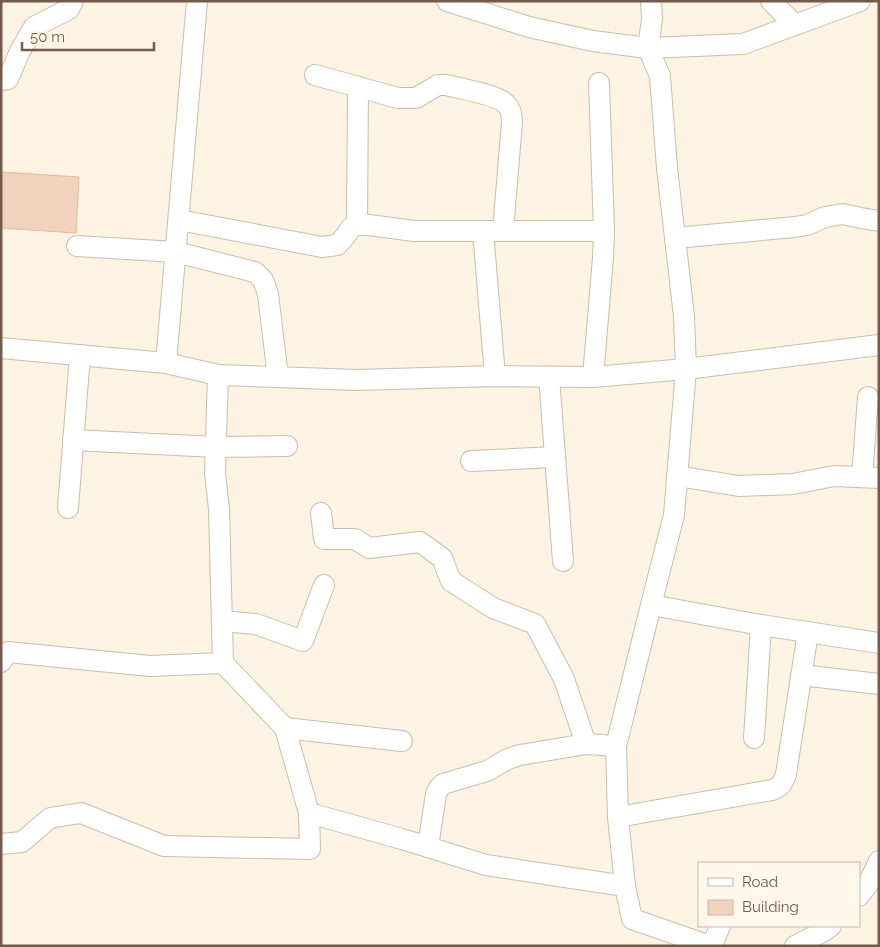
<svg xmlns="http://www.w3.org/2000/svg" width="880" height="947" viewBox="0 0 880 947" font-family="Raleway,sans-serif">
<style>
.building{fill:#f1d2bc;stroke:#e3b99c}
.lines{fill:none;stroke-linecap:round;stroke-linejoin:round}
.minor-casing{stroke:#cdbbaa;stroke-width:22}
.minor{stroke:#fff;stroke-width:20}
</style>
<rect width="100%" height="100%" fill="#fcf3e3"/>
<!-- building -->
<path class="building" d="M1 172 79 177 76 233 1 228Z"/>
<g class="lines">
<!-- minor casing -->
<g class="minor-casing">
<g id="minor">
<path d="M447 1 529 27 593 41 648 48 660 76 667 168 684 316 686 369 674 515 651 605 616 746 618 817 625 886 632 919 710 946"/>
<path d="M651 1 652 19 648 48 743 44 860 1"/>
<path d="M771 1 795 25"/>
<path d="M315 75 398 98H416L438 85H446C461 89 496 94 506 104 511 109 512 116 512 122L503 231"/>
<path d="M1 80 8 79 20 51 34 27 69 9 73 1"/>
<path d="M179 220 322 247 337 245 343 239 351 228 357 225H369L414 231H604"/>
<path d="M357 225 358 87"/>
<path d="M483 231 495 376"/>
<path d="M675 238 795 227 807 225 825 217 843 214 861 218 879 221"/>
<path d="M77 246 176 252 255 272 263 280 268 294 278 377"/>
<path d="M1 348 166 363 197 1"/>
<path d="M166 363 218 375 357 380 495 376 593 377 686 369 879 345"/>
<path d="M218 375 215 473 219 509 223 663 285 728 309 813 402 839 486 865 625 886"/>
<path d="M549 377 563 561"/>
<path d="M593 377 603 258 604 231 599 83"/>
<path d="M73 440 216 447 287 446"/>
<path d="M471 461 555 457"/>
<path d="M677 476 739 486 793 484 834 476 879 478"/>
<path d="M862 477 868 397"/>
<path d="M68 508 80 355"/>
<path d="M321 513 324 539H355L369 548 420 542 442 558 451 581 493 608 535 624 564 679 586 744 616 746"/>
<path d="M651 605 761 625 879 643"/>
<path d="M222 621 256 624 303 641 324 585"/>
<path d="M1 662 8 652 150 666 223 663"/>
<path d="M801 675 879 684"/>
<path d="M285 728 402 741"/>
<path d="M754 738 761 625"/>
<path d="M618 817 772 790C781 787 783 783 786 774L808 632"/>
<path d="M1 844 22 842 50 818 81 813 164 846 310 849 309 813"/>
<path d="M428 847 436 794 439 788 443 784 487 771 508 759 520 755 586 744"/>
<path d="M859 896 868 884 879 861"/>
<path d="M712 946 720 926"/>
<path d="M795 946 824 931 831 926"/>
</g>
</g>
<!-- minor -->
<use href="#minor" class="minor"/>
</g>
<!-- border -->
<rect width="880" height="947" fill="none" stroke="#735a4a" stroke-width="5"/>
<!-- legend -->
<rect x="698" y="862" width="162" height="65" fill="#fff7ea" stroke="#c7b8aa"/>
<rect x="708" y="878" width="25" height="8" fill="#ffffff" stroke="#c7b8aa"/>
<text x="742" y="887" font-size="15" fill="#735a4a">Road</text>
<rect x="708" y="900" width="25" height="15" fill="#f1d2bc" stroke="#c7b8aa"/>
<text x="742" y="912" font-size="15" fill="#735a4a">Building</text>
<!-- scale -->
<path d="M22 42v8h132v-8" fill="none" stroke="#735a4a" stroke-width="2.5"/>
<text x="30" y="42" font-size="15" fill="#735a4a" stroke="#fff7ea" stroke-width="4" paint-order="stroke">50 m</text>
</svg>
